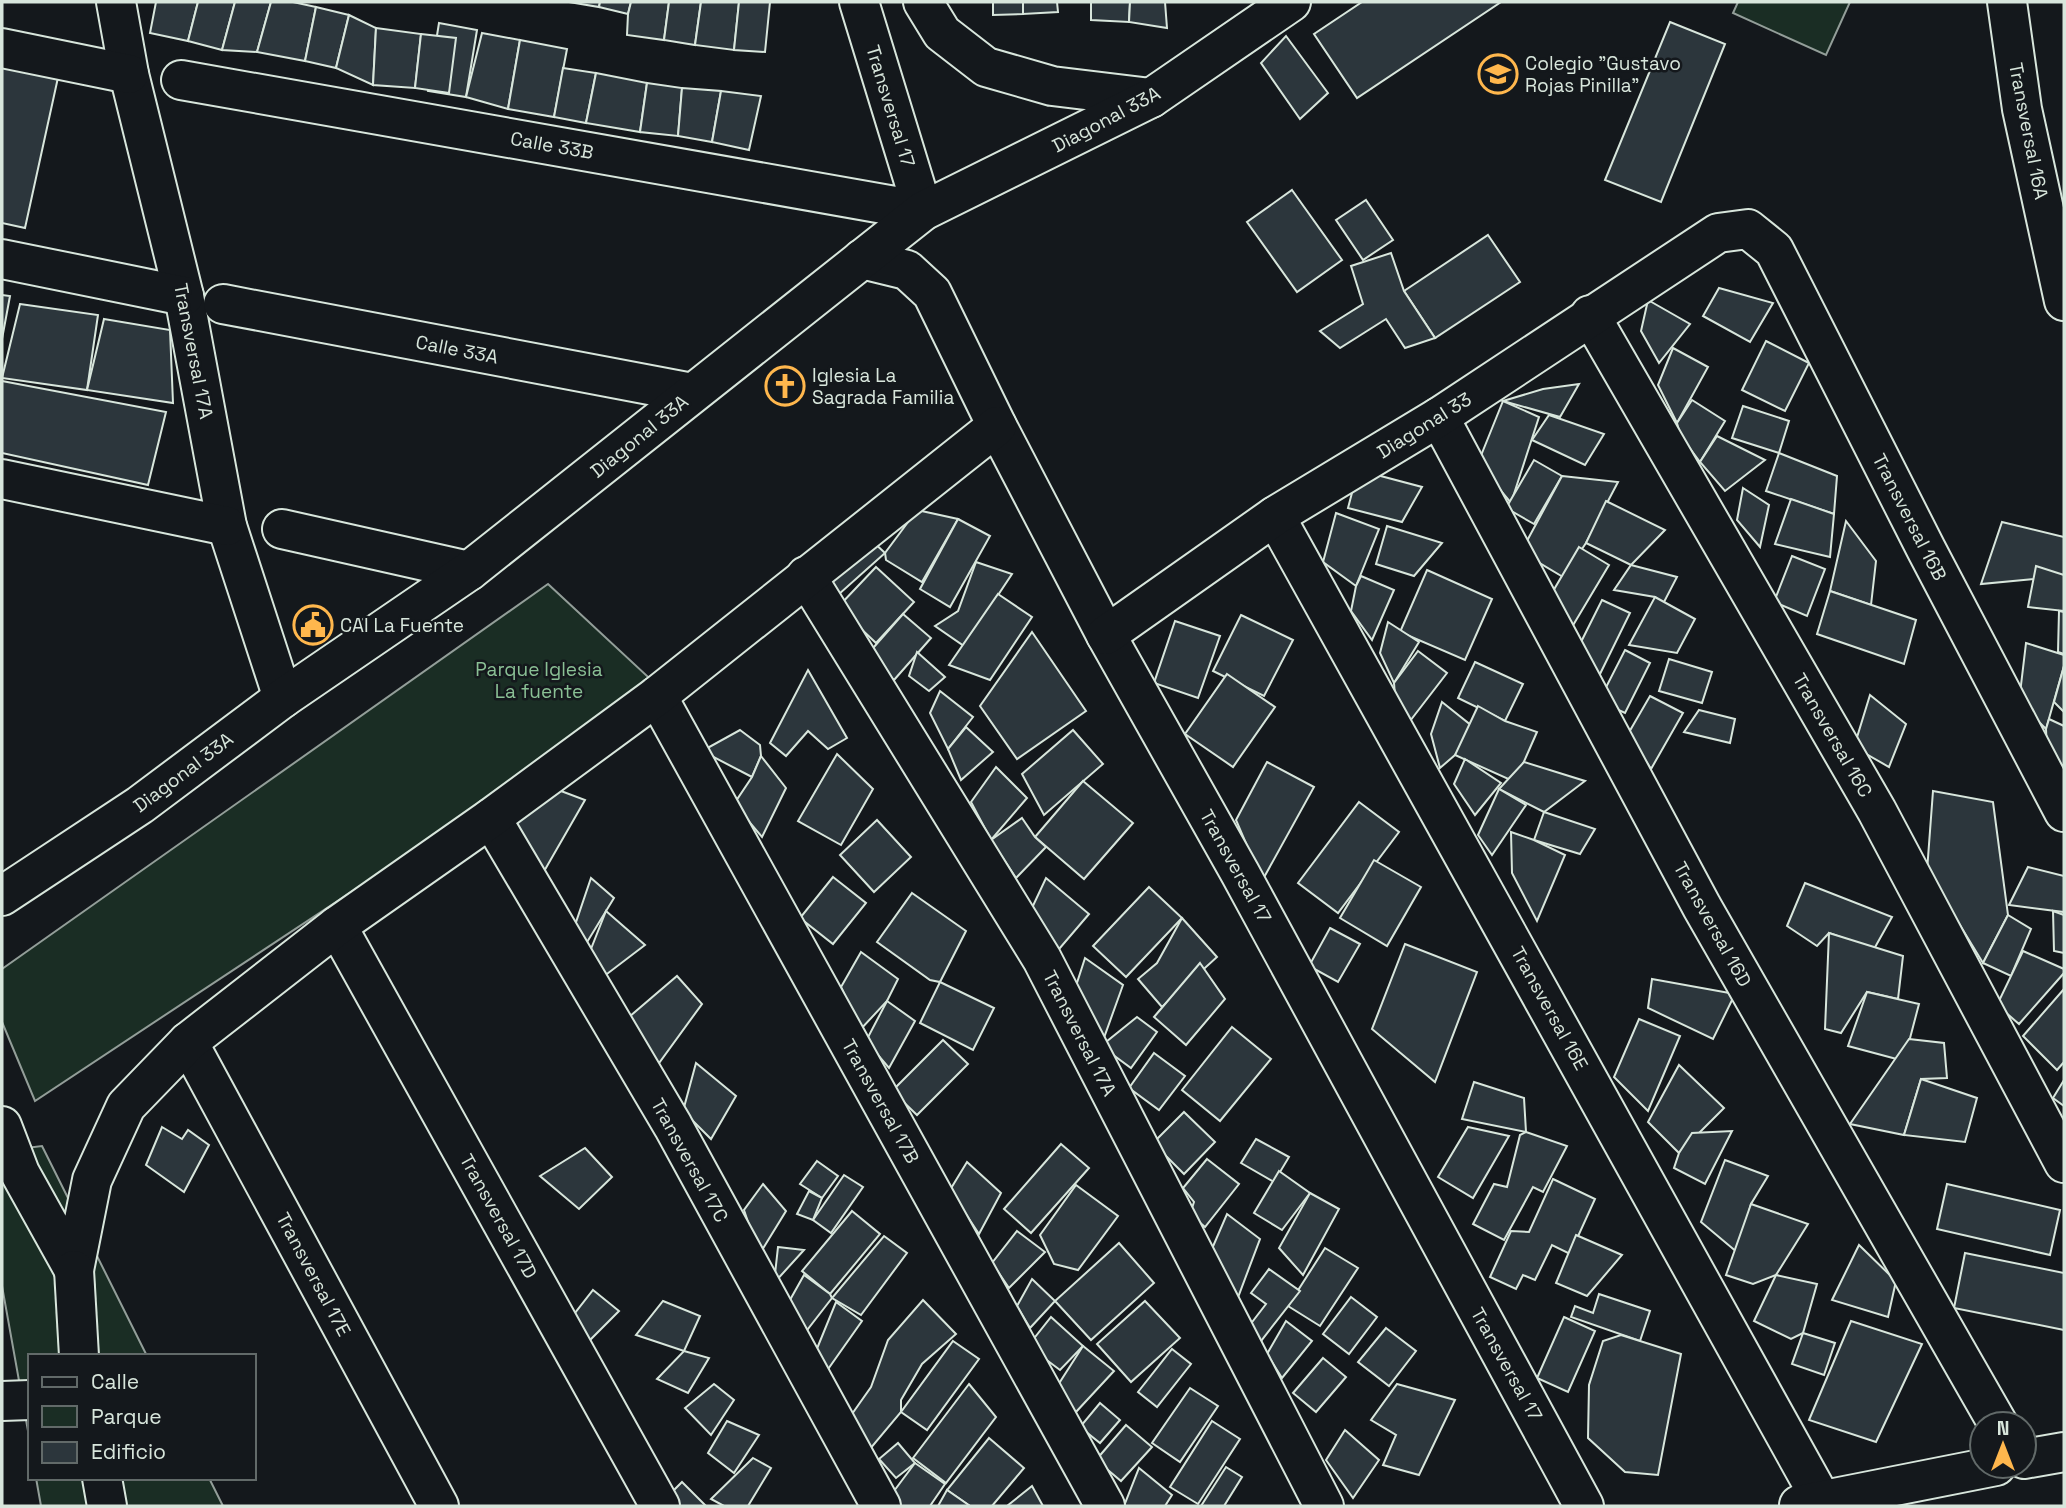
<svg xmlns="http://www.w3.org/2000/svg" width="2066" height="1508" viewBox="0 0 2066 1508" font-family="'Space Grotesk',sans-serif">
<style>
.green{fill:#1a2d24;stroke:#939e99;stroke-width:2}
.building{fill:#2c363c;stroke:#d8e6dc;stroke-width:2}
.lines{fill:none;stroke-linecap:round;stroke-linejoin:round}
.minor-casing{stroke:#d8e6dc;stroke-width:42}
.minor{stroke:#14181c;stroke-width:38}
.labels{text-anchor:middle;stroke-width:5;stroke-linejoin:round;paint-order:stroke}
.poi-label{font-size:19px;fill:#d8e6dc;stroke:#14181c;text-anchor:start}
.street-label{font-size:19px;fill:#d8e6dc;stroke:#14181c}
.park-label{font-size:19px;fill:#8ac095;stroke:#14181c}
</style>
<rect width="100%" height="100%" fill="#14181c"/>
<!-- green -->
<g class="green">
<path d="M1738 2H1850L1826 55 1733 13Z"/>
<path d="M548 584 660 688 35 1101 2 1022V969Z"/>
<path d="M42 1146 147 1356H30V1442L2 1286V1151Z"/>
<path d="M36 1478H209L223 1506H41Z"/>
</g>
<!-- building -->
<g class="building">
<path d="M156 2H198L188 41 150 33Z"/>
<path d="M198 2H235L222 50 188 41Z"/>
<path d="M235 2H271L257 52 222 50Z"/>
<path d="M271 2H293L316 7 305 61 257 52Z"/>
<path d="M569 2H600L599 7Z"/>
<path d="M600 2H631L628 14 599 7Z"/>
<path d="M631 2H669L664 40 627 35 628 14Z"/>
<path d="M669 2H701L695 45 664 40Z"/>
<path d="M701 2H739L734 50 695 45Z"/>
<path d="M739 2H770L765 52 734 50Z"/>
<path d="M993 2H1023V14L993 15Z"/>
<path d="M1023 2H1057L1058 12 1023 14Z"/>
<path d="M1091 2H1130L1129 22 1091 20Z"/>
<path d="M1130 2H1165L1167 28 1129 22Z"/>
<path d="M1362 2H1501L1357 98 1314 34Z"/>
<path d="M316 7 349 15 336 68 305 61Z"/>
<path d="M349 15 376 28 373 85 336 68Z"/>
<path d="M1670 22 1725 44 1661 202 1605 180Z"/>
<path d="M439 23 477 30 466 97 428 91Z"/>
<path d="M376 28 421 34 415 88 373 85Z"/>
<path d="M482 33 520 40 508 109 466 97Z"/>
<path d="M421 34 456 38 449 93 415 88Z"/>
<path d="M1286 36 1328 93 1300 119 1261 63Z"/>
<path d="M520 40 567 49 554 117 508 109Z"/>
<path d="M2 61 59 73 25 228 2 223Z"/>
<path d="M563 68 596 73 586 123 554 117Z"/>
<path d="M596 73 647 83 640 132 586 123Z"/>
<path d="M647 83 682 88 678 136 640 132Z"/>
<path d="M682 88 721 91 712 142 678 136Z"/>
<path d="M721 91 761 96 749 150 712 142Z"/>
<path d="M1292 190 1342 260 1297 292 1247 222Z"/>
<path d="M1366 200 1393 240 1363 260 1336 220Z"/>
<path d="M1488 235 1520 282 1435 338 1404 291Z"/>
<path d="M1391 253 1404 291 1435 338 1405 348 1386 319 1340 348 1320 331 1363 304 1351 266Z"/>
<path d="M1719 288 1773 303 1750 342 1703 316Z"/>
<path d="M2 295 10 296 2 339Z"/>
<path d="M1648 300 1690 324 1659 363 1641 331Z"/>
<path d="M20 304 98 315 87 390 2 378Z"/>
<path d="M104 319 170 330 173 403 87 390Z"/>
<path d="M1766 341 1809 363 1785 411 1742 390Z"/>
<path d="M1673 348 1708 367 1677 423 1658 385Z"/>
<path d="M2 381 166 412 148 485 2 453Z"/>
<path d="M1579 384 1560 417 1503 401 1543 389Z"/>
<path d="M1692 400 1725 421 1700 462 1680 435 1677 423Z"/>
<path d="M1503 401 1539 417 1511 503 1478 463Z"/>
<path d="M1743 406 1789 421 1779 453 1732 438Z"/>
<path d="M1549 415 1604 434 1585 465 1532 440Z"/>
<path d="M1717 436 1765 460 1725 491 1700 462Z"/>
<path d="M1779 453 1837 476 1834 514 1766 491Z"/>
<path d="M1534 460 1562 476 1534 524 1506 508Z"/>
<path d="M1358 470 1422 487 1402 522 1348 508Z"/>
<path d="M1562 476 1618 482 1586 543 1563 577 1521 552Z"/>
<path d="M1743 488 1769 505 1760 547 1737 520Z"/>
<path d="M1791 499 1834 514 1830 557 1775 544Z"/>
<path d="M1606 501 1665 530 1631 565 1586 543Z"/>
<path d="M917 510 958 519 922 582 886 560 885 553Z"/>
<path d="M1336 513 1379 529 1356 586 1323 562Z"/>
<path d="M958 519 990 536 950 607 920 589Z"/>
<path d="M1846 521 1876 561 1871 605 1830 591Z"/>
<path d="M2002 522 2064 537V576L1981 584Z"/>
<path d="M1387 526 1442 543 1414 576 1376 564Z"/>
<path d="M870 539 885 553 838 595 828 577Z"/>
<path d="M1579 547 1609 565 1572 627 1549 598Z"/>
<path d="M1792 556 1825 569 1807 616 1774 602Z"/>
<path d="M976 562 1012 574 964 646 935 626 958 611Z"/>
<path d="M1631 565 1677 577 1663 604 1655 597 1614 590Z"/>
<path d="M2036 566 2064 575V611L2028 607Z"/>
<path d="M876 567 914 602 876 643 838 607Z"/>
<path d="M1427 570 1492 599 1465 660 1400 632Z"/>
<path d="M1361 576 1394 590 1372 640 1351 611 1356 586Z"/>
<path d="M1830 591 1916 620 1904 664 1817 634Z"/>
<path d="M998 594 1032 617 990 680 949 665Z"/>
<path d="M1655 597 1695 619 1677 653 1629 645Z"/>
<path d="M1602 600 1630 613 1598 678 1577 650Z"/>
<path d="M2059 611 2064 612V654L2058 652Z"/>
<path d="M903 614 931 638 894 680 866 656Z"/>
<path d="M1241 615 1293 640 1264 696 1213 671Z"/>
<path d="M1175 621 1220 636 1198 698 1154 683Z"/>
<path d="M1388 622 1419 642 1394 683 1380 653Z"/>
<path d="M1032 632 1086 711 1017 759 980 706Z"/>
<path d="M2026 643 2064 655V666L2046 729 2019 702Z"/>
<path d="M1625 650 1650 663 1625 713 1599 701Z"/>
<path d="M1418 651 1447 673 1410 721 1395 695 1394 683Z"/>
<path d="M917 652 945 677 929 691 909 676Z"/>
<path d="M1669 659 1712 672 1702 703 1659 691Z"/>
<path d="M1475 662 1523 684 1505 721 1458 698Z"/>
<path d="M2064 666V712L2054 702Z"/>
<path d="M808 670 847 738 828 749 808 731 786 756 770 743Z"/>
<path d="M1227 674 1275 707 1233 767 1185 734Z"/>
<path d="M940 691 973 717 948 749 930 713Z"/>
<path d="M1870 695 1906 724 1889 767 1854 747Z"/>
<path d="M1650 696 1683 713 1651 769 1628 734Z"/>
<path d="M1442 702 1477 730 1455 755 1440 768 1431 734Z"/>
<path d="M1478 706 1505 721 1537 732 1515 782 1455 755Z"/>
<path d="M1699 710 1735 719 1730 743 1684 732Z"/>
<path d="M2049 719 2064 726V767L2047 751 2046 729Z"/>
<path d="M966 727 993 752 961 780 948 749Z"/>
<path d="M740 730 760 745 761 756 752 777 702 751Z"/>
<path d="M1073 730 1103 764 1044 815 1022 774Z"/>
<path d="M837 754 873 789 841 845 798 821Z"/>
<path d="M761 756 786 788 762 837 734 804 752 777Z"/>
<path d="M1465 759 1501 783 1475 815 1454 784Z"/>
<path d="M1267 762 1314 787 1262 881 1236 820Z"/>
<path d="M1524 762 1585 781 1544 812 1499 789Z"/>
<path d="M996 767 1027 798 991 840 971 802Z"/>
<path d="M1083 781 1133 823 1084 879 1035 837Z"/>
<path d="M553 788 585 800 539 880 509 829Z"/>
<path d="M1499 789 1526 805 1492 855 1478 835Z"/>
<path d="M1933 791 1993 802 2008 915 1983 963 1927 871Z"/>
<path d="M1359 802 1399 832 1338 913 1298 883Z"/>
<path d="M1544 812 1595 829 1580 854 1534 840Z"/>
<path d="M1022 818 1035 837 1046 847 1016 878 991 840Z"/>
<path d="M877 820 911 857 874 892 840 855Z"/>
<path d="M1511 832 1534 840 1565 855 1537 921 1512 873Z"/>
<path d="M1374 860 1421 887 1387 946 1340 918Z"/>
<path d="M2028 867 2064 876V912L2009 905Z"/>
<path d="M833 877 866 903 833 944 800 918Z"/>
<path d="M591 878 614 898 581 952 572 934Z"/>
<path d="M1046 878 1089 914 1054 955 1031 910Z"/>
<path d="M1805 883 1892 917 1874 949 1829 933 1817 946 1787 926Z"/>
<path d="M1149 887 1182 918 1126 977 1093 946Z"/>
<path d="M912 893 966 931 940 982 930 980 877 942Z"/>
<path d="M606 911 645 945 603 977 587 959Z"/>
<path d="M2053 911 2064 915V953L2054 951Z"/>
<path d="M2008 915 2031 929 2011 976 1983 963Z"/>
<path d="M1182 918 1217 957 1162 1007 1138 979 1157 963Z"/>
<path d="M1330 928 1360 944 1338 982 1309 966Z"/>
<path d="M1829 933 1903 956 1898 999 1867 992 1841 1033 1825 1029Z"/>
<path d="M1405 944 1477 972 1435 1082 1372 1029Z"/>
<path d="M2023 951 2064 969V973L2019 1024 1997 1005Z"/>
<path d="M861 952 898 979 887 1001 860 1030 841 987Z"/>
<path d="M1085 958 1123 985 1101 1046 1075 989Z"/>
<path d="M1200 963 1225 999 1186 1045 1154 1017Z"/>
<path d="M677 976 702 1004 654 1070 622 1023Z"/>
<path d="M1652 979 1735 994 1713 1039 1648 1008Z"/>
<path d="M940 982 994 1008 973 1050 920 1023Z"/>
<path d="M2064 989V1062L2057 1070 2023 1036Z"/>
<path d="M1867 992 1919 1004 1904 1061 1848 1046Z"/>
<path d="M887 1001 915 1021 889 1068 866 1041Z"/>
<path d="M1137 1017 1157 1032 1131 1068 1101 1046Z"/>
<path d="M1639 1019 1680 1036 1648 1111 1614 1077Z"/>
<path d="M1232 1027 1271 1059 1220 1121 1182 1090Z"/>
<path d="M1909 1039 1944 1043 1947 1078 1921 1079 1904 1135 1850 1124Z"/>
<path d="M943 1040 968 1064 917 1115 892 1091Z"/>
<path d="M1154 1053 1185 1076 1159 1110 1129 1088Z"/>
<path d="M696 1063 736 1096 711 1139 683 1111Z"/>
<path d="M1679 1065 1724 1108 1679 1153 1648 1122Z"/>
<path d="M1921 1079 1977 1098 1965 1142 1904 1135Z"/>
<path d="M2064 1080V1106L2053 1098Z"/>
<path d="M1474 1082 1524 1098 1526 1132 1462 1119Z"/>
<path d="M1184 1112 1215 1142 1184 1174 1153 1143Z"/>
<path d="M162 1127 182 1139 188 1130 209 1145 184 1192 146 1165Z"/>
<path d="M1468 1127 1509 1136 1473 1198 1438 1177Z"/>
<path d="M1732 1131 1705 1184 1674 1168 1679 1153 1692 1133Z"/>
<path d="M1526 1132 1567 1146 1543 1192 1533 1187 1504 1240 1473 1224 1494 1184 1507 1187 1520 1135Z"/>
<path d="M1256 1139 1289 1157 1274 1182 1241 1163Z"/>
<path d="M1061 1144 1089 1168 1031 1233 1004 1209Z"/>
<path d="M585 1148 612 1177 579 1209 540 1176Z"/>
<path d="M1207 1159 1239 1184 1205 1227 1190 1214 1194 1202 1183 1188Z"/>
<path d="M1725 1160 1768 1176 1751 1204 1738 1253 1701 1222Z"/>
<path d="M817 1161 838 1176 822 1198 800 1184Z"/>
<path d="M967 1162 1001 1193 979 1234 950 1190Z"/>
<path d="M1279 1171 1310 1193 1282 1230 1254 1213Z"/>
<path d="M844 1175 863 1187 831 1233 813 1220Z"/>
<path d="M1553 1179 1595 1199 1570 1254 1552 1245 1535 1280 1523 1275 1516 1289 1490 1277 1511 1231 1529 1232Z"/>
<path d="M763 1184 786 1211 759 1255 744 1210Z"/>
<path d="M1947 1184 2060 1210 2050 1255 1937 1229Z"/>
<path d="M1076 1185 1118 1216 1078 1270 1054 1264 1040 1235Z"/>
<path d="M809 1191 822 1198 813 1220 797 1214Z"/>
<path d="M1310 1193 1339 1209 1303 1275 1279 1248Z"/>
<path d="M1751 1204 1808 1224 1776 1275 1753 1284 1726 1275Z"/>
<path d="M852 1211 880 1234 830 1294 802 1271Z"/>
<path d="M1227 1214 1260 1239 1237 1300 1211 1251Z"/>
<path d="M1017 1231 1045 1252 1009 1288 992 1263Z"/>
<path d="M1576 1235 1622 1255 1587 1296 1556 1283Z"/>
<path d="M884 1236 907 1253 861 1315 832 1298Z"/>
<path d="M1119 1243 1154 1283 1091 1340 1055 1301Z"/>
<path d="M1859 1245 1896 1281 1888 1317 1832 1300Z"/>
<path d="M778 1247 804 1250 774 1283Z"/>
<path d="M1325 1248 1358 1268 1320 1326 1288 1306Z"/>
<path d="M1965 1253 2064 1273V1330L1954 1308Z"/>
<path d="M1269 1269 1300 1291 1261 1341 1246 1330 1266 1304 1251 1293Z"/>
<path d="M804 1275 830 1294 832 1298 804 1334 786 1307Z"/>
<path d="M1776 1275 1817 1284 1803 1333 1791 1339 1754 1321Z"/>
<path d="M1032 1279 1055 1301 1030 1328 1017 1306Z"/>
<path d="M593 1290 619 1311 589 1341 568 1322Z"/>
<path d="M1599 1294 1650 1311 1640 1341 1571 1317 1575 1306 1593 1313Z"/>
<path d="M1351 1297 1377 1317 1349 1354 1323 1334Z"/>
<path d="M923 1300 956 1334 922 1364 901 1400V1412L870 1449 852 1414 871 1387 888 1340Z"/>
<path d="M663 1301 700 1316 684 1351 636 1335Z"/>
<path d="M1145 1301 1180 1338 1131 1382 1097 1344Z"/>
<path d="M836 1302 862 1321 826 1372 816 1351Z"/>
<path d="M1051 1317 1083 1346 1060 1370 1028 1346Z"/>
<path d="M1564 1317 1595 1331 1568 1392 1537 1378Z"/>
<path d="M1286 1321 1312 1341 1282 1378 1267 1354Z"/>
<path d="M1851 1321 1922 1344 1876 1442 1809 1420Z"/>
<path d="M1386 1328 1416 1351 1389 1386 1358 1362Z"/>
<path d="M1803 1333 1835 1343 1824 1375 1792 1364Z"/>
<path d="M1621 1335 1681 1354 1658 1475 1625 1472 1588 1438 1589 1385 1603 1341Z"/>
<path d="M953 1341 979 1359 927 1430 901 1412Z"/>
<path d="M1083 1346 1114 1371 1075 1413 1058 1385Z"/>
<path d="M1172 1349 1191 1364 1157 1407 1138 1392Z"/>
<path d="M684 1351 709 1358 688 1393 657 1379Z"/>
<path d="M1323 1358 1346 1377 1316 1412 1293 1393Z"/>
<path d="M714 1384 734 1400 711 1435 685 1408Z"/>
<path d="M969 1384 996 1417 946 1483 913 1458Z"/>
<path d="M1397 1384 1455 1400 1419 1475 1383 1465 1396 1435 1371 1420Z"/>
<path d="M1190 1388 1218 1406 1180 1462 1152 1443Z"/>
<path d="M1100 1403 1120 1420 1100 1443 1080 1427Z"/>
<path d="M727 1421 759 1435 734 1473 708 1453Z"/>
<path d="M1212 1421 1240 1439 1198 1504 1170 1487Z"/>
<path d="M1126 1425 1152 1447 1121 1481 1096 1460Z"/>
<path d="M1345 1430 1379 1460 1353 1498 1326 1460Z"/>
<path d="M989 1438 1024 1468 992 1506H970L947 1490Z"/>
<path d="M898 1443 915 1463 896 1478 879 1459Z"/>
<path d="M753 1458 771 1468 748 1506H724L711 1499Z"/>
<path d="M915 1463 945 1484 930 1506H898L891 1495Z"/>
<path d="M1226 1467 1242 1477 1224 1506H1201Z"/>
<path d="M1139 1468 1172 1495 1165 1506H1124Z"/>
<path d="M682 1482 706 1506H674L669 1495Z"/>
<path d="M1032 1486 1043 1506H1007Z"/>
<path d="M947 1490 970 1506H938Z"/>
</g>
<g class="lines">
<!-- minor casing -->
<g class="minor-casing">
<g id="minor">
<path d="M116 2 129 74 184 296 227 526 283 698"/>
<path d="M923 2 942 33 986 67 1052 86 1151 98"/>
<path d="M2007 2 2022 109 2064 301"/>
<path d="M2 48 129 74"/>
<path d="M181 80 923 211 859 2"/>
<path d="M2 259 184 296"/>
<path d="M862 259 907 270 932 293 997 426 1106 635 1240 873 1584 1506"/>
<path d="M223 304 692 393"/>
<path d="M1590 315 1877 811 2064 1163"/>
<path d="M1439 417 1702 907 1998 1424"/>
<path d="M2 479 227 526"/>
<path d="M1275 516 1822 1501"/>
<path d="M282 529 469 571"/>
<path d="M806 576 1042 959 1324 1506"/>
<path d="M1106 635 1275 516 1439 417 1718 233 1748 229 1774 250 1926 549 2064 812"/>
<path d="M657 696 1105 1506"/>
<path d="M491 818 673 1126 881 1506"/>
<path d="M2 896 140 805 283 698 469 571 923 211 1151 98 1291 2"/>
<path d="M337 926 660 1506"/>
<path d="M188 1042 439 1506"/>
<path d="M2 1126 20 1173 74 1270 92 1180 126 1106 188 1042 337 926 491 818 657 696 997 426"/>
<path d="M74 1270 79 1356"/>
<path d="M2 1401 30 1400"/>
<path d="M2024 1459 2064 1452"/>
<path d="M102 1478 107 1506"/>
<path d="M1799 1505 1996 1466"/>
</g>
</g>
<!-- minor -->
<use href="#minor" class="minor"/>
</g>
<!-- icons -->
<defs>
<g id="school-ring" transform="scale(2.0125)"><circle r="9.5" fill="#14181c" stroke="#ffb74d" stroke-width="1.5"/><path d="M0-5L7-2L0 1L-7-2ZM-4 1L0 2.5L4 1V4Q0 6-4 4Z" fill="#ffb74d"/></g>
<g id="church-ring" transform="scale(2.0125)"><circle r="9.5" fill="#14181c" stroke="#ffb74d" stroke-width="1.5"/><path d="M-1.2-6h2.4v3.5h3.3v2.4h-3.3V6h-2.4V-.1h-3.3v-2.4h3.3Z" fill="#ffb74d"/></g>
<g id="civic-ring" transform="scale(2.0125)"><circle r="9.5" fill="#14181c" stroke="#ffb74d" stroke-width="1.5"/><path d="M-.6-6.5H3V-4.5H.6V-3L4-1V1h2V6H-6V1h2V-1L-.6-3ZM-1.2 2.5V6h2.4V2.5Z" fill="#ffb74d"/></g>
</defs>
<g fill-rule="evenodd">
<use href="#school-ring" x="1498" y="74"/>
<use href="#church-ring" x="785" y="386"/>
<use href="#civic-ring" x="313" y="625"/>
</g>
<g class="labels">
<!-- poi labels -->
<g class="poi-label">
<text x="1525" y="70">Colegio "Gustavo<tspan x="1525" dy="22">Rojas Pinilla"</tspan></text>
<text x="812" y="382">Iglesia La<tspan x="812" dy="22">Sagrada Familia</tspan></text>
<text x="340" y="632">CAI La Fuente</text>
</g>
<!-- street labels -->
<g class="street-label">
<text transform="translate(891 106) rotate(73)" y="7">Transversal 17</text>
<text transform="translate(1106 119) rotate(-28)" y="7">Diagonal 33A</text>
<text transform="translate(2029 131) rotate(79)" y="7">Transversal 16A</text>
<text transform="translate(552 145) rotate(10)" y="7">Calle 33B</text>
<text transform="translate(457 349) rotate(11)" y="7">Calle 33A</text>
<text transform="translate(194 351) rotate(79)" y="7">Transversal 17A</text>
<text transform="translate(1424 425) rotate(-32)" y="7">Diagonal 33</text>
<text transform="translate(639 436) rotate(-39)" y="7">Diagonal 33A</text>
<text transform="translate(1910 517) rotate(63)" y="7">Transversal 16B</text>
<text transform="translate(1833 735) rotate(60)" y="7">Transversal 16C</text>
<text transform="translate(183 772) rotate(-37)" y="7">Diagonal 33A</text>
<text transform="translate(1236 866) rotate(61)" y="7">Transversal 17</text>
<text transform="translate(1713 924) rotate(61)" y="7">Transversal 16D</text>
<text transform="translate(1550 1008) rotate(61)" y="7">Transversal 16E</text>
<text transform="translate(1080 1033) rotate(63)" y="7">Transversal 17A</text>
<text transform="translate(881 1101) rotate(61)" y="7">Transversal 17B</text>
<text transform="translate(690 1160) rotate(61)" y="7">Transversal 17C</text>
<text transform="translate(499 1216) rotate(61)" y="7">Transversal 17D</text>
<text transform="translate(314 1274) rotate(62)" y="7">Transversal 17E</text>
<text transform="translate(1507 1364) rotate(61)" y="7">Transversal 17</text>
</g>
<!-- park labels -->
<g class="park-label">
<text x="539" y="676">Parque Iglesia<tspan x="539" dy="22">La fuente</tspan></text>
</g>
</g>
<!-- border -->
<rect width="2066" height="1508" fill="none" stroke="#d8e6dc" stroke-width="7"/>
<!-- legend -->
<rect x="28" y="1354" width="228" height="126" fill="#14181c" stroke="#626a69" stroke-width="2"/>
<rect x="42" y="1377" width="35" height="10" fill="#14181c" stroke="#626a69" stroke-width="2"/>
<text x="91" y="1389" font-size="21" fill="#d8e6dc">Calle</text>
<rect x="42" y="1406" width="35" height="21" fill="#1a2d24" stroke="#626a69" stroke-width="2"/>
<text x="91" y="1424" font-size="21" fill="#d8e6dc">Parque</text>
<rect x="42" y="1442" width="35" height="21" fill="#2c363c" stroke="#626a69" stroke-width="2"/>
<text x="91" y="1459" font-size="21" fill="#d8e6dc">Edificio</text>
<!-- north arrow -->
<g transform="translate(2003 1445)"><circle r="33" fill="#14181c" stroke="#626a69" stroke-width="2"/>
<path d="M0-5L12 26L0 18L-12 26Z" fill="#ffb74d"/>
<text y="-10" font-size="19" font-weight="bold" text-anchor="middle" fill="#d8e6dc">N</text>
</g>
</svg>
